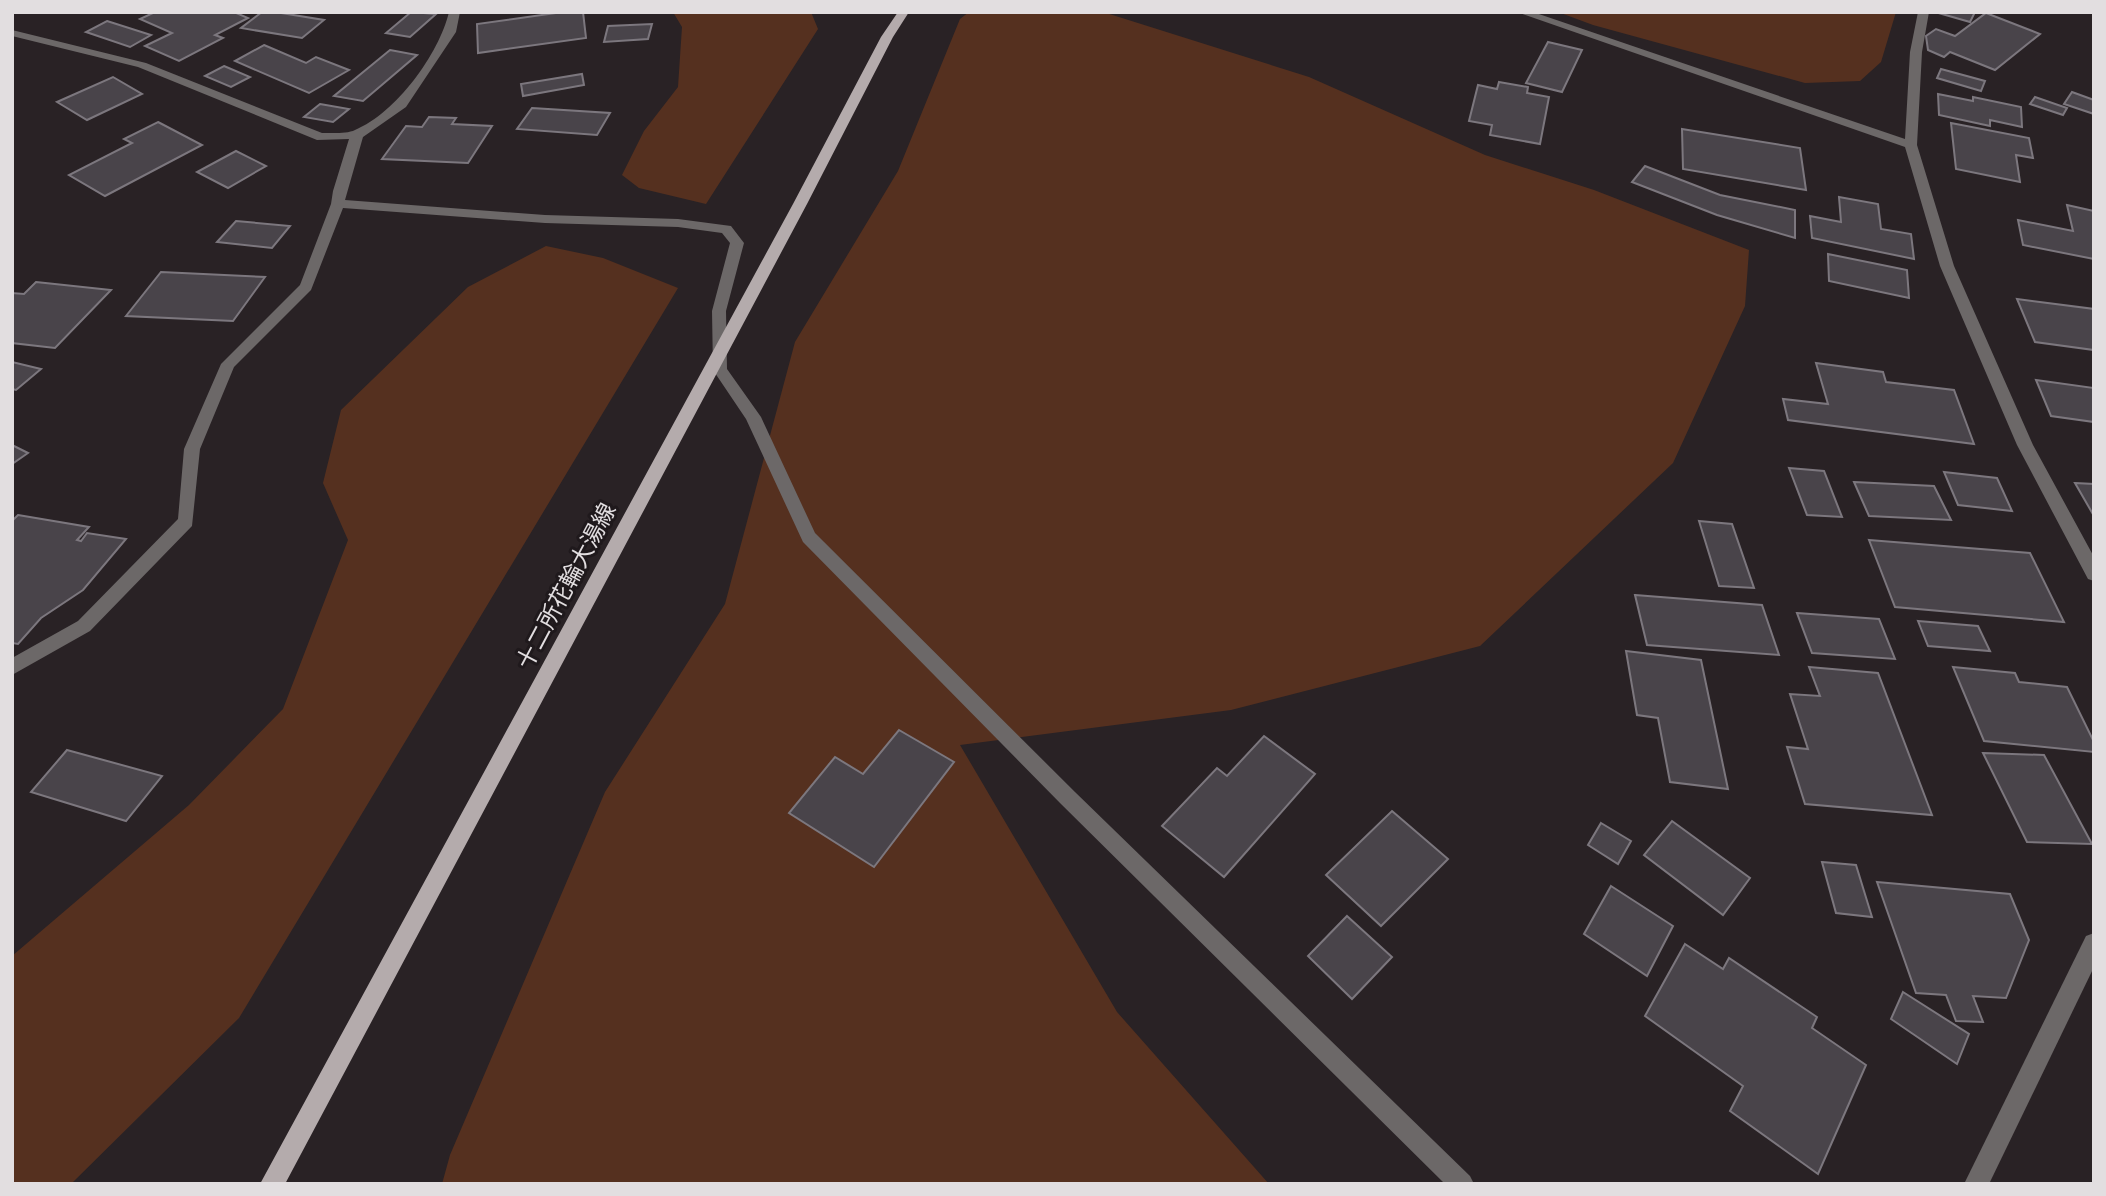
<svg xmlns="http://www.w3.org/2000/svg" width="2106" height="1196" viewBox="0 0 2106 1196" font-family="Overpass,'Noto Sans JP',sans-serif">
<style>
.green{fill:#55301f}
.building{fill:#49444a;stroke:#7c777e;stroke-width:2}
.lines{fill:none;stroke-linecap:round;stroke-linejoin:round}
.minor{fill:#6c6868;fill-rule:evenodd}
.major{fill:#b4abac;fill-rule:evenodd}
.labels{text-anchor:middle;stroke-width:6;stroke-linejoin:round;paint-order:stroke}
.street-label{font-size:23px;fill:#e2dee0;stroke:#1f191c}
</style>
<rect width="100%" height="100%" fill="#292225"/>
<!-- green -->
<g class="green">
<path d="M673 12H811L818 29 706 204 639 188 622 175 644 131 678 87 682 27Z"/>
<path d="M969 12H1103L1309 77 1485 155 1594 190 1749 250 1745 306 1673 463 1480 646 1231 710 960 745 1117 1012 1269 1184H442L450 1155 605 792 725 604 795 342 898 171 960 19Z"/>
<path d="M1558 12H1896L1881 62 1860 81 1805 83 1593 25Z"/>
<path d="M546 246 603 258 678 288 239 1018 71 1184H12V956L189 805 283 709 348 540 323 483 341 410 468 287Z"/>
</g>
<!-- building -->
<g class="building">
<path d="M155 12H234L248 18 215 35 223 38 179 61 145 46 172 33 140 19Z"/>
<path d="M262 12H275L324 20 302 38 241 28Z"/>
<path d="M411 12 436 14 410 37 386 33Z"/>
<path d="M563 12H583L586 38 478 53 477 24Z"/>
<path d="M1935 12H1975L1970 22Z"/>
<path d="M1986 13 2040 34 1995 70 1950 52 1944 57 1928 50 1926 36 1936 29 1955 36Z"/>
<path d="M107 21 151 35 130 47 86 32Z"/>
<path d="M652 24 648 39 604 42 608 26Z"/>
<path d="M1548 42 1582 50 1562 92 1526 83Z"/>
<path d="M264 45 306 63 316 57 349 70 309 93 235 61Z"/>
<path d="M390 50 417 55 363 101 334 96Z"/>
<path d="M224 66 250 77 231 87 205 76Z"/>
<path d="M1941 69 1985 81 1981 91 1937 78Z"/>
<path d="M582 74 584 85 523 96 521 84Z"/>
<path d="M113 77 142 94 87 120 57 102Z"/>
<path d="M1499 82 1528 87 1527 93 1549 97 1540 144 1490 135 1492 125 1469 121 1478 85 1497 89Z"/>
<path d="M2072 92 2094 100V114L2064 104Z"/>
<path d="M1938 94 1973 101V97L2021 107 2022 127 1990 120V126L1939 115Z"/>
<path d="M2035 97 2067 108 2063 115 2030 104Z"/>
<path d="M320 104 349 109 333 122 304 117Z"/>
<path d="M532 108 610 113 597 135 517 129Z"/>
<path d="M429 117 456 118 452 124 492 126 468 163 382 159 406 126 422 127Z"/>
<path d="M158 122 202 145 105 196 69 175 132 143 124 139Z"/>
<path d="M1951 123 2029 138 2033 158 2016 155 2020 182 1956 169Z"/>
<path d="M1682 129 1800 148 1806 190 1683 169Z"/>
<path d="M236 151 266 166 228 188 197 172Z"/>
<path d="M1645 166 1720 195 1795 210V238L1717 215 1632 182Z"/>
<path d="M1839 197 1878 204 1881 229 1911 234 1914 259 1812 238 1810 216 1841 222Z"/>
<path d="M2067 205 2094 211V259L2023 245 2018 220 2073 231Z"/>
<path d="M236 221 290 226 272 248 217 242Z"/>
<path d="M1828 254 1907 270 1909 298 1829 281Z"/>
<path d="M161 272 265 277 233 321 126 316Z"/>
<path d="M36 282 111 290 55 348 12 343V293L24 294Z"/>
<path d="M2017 299 2094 309V350L2035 342Z"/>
<path d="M12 362 41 369 16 390 12 389Z"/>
<path d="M1816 363 1883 372 1886 382 1954 390 1974 444 1788 420 1783 399 1828 404Z"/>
<path d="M2036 380 2094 388V422L2051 416Z"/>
<path d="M12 445 28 453 12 464Z"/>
<path d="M1789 468 1824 471 1842 517 1807 515Z"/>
<path d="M1944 472 1997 478 2012 511 1958 505Z"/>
<path d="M1854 482 1934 486 1951 520 1869 516Z"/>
<path d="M2075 483 2094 484V516Z"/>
<path d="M18 515 89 527 77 540 81 541 87 533 126 539 83 590 41 618 18 644 12 643V521Z"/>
<path d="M1699 521 1732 524 1754 588 1719 586Z"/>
<path d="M1869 540 2030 553 2064 622 1895 607Z"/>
<path d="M1635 595 1762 605 1779 655 1647 645Z"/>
<path d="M1797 613 1879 619 1895 659 1812 653Z"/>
<path d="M1918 621 1978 626 1990 651 1928 646Z"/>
<path d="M1626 651 1701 660 1728 789 1670 782 1658 718 1637 715Z"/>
<path d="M1809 667 1878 673 1932 815 1805 804 1787 747 1808 749 1790 694 1820 696Z"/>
<path d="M1953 667 2015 673 2019 682 2067 687 2094 742V752L1984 741Z"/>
<path d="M899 730 954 762 874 867 789 813 835 757 863 774Z"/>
<path d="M1264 736 1315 774 1224 877 1162 826 1217 768 1227 776Z"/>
<path d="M67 750 162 776 126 821 31 792Z"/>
<path d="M1983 753 2044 755 2092 844 2027 842Z"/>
<path d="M1392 811 1448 859 1381 926 1326 875Z"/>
<path d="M1672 821 1750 878 1723 915 1644 855Z"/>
<path d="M1601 823 1631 841 1618 864 1588 845Z"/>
<path d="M1822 862 1856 865 1872 917 1836 913Z"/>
<path d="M1877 882 2010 894 2029 940 2006 998 1973 996 1983 1022 1956 1021 1946 995 1916 993Z"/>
<path d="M1611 886 1673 926 1647 976 1584 934Z"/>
<path d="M1347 916 1392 957 1352 999 1308 956Z"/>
<path d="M1685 944 1723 969 1729 958 1817 1017 1812 1028 1866 1065 1818 1174 1730 1111 1743 1086 1645 1016Z"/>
<path d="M1903 992 1969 1034 1957 1064 1891 1019Z"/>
</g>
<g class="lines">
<!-- minor -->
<g class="minor">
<path d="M449 12H460L456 32 406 107 363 137 345 200 545 215 678 219 731 226 744 243 726 311 727 369 761 417 815 533 1075 792 1470 1176 1474 1184H1445L1061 804 803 542 746 419 713 370 712 311 730 243 722 233 678 227 545 223 343 208 311 290 234 367 200 449 192 526 90 631 12 675V658L78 621 178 519 184 449 221 364 300 285 331 204 333 191 349 139 317 140 138 67 12 36V30L146 63 322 133C332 133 347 134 355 130 396 113 439 54 449 12Z"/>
<path d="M1517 12H1533L1905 139 1910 52 1918 12H1929L1922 52 1917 145 1954 266 2033 445 2094 557V581L2088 579 2017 445 1940 266 1905 147Z"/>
<path d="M2094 933V967L1989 1184H1964L2086 936Z"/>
</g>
<!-- major -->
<path class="major" d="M898 12H909L893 37 807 204 285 1184H260L793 204 881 37Z"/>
</g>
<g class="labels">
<!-- street labels -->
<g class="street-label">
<text transform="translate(566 586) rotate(-62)" y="8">十二所花輪大湯線</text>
</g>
</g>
<!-- border -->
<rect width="2106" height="1196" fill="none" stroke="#e2dee0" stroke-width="28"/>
</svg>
